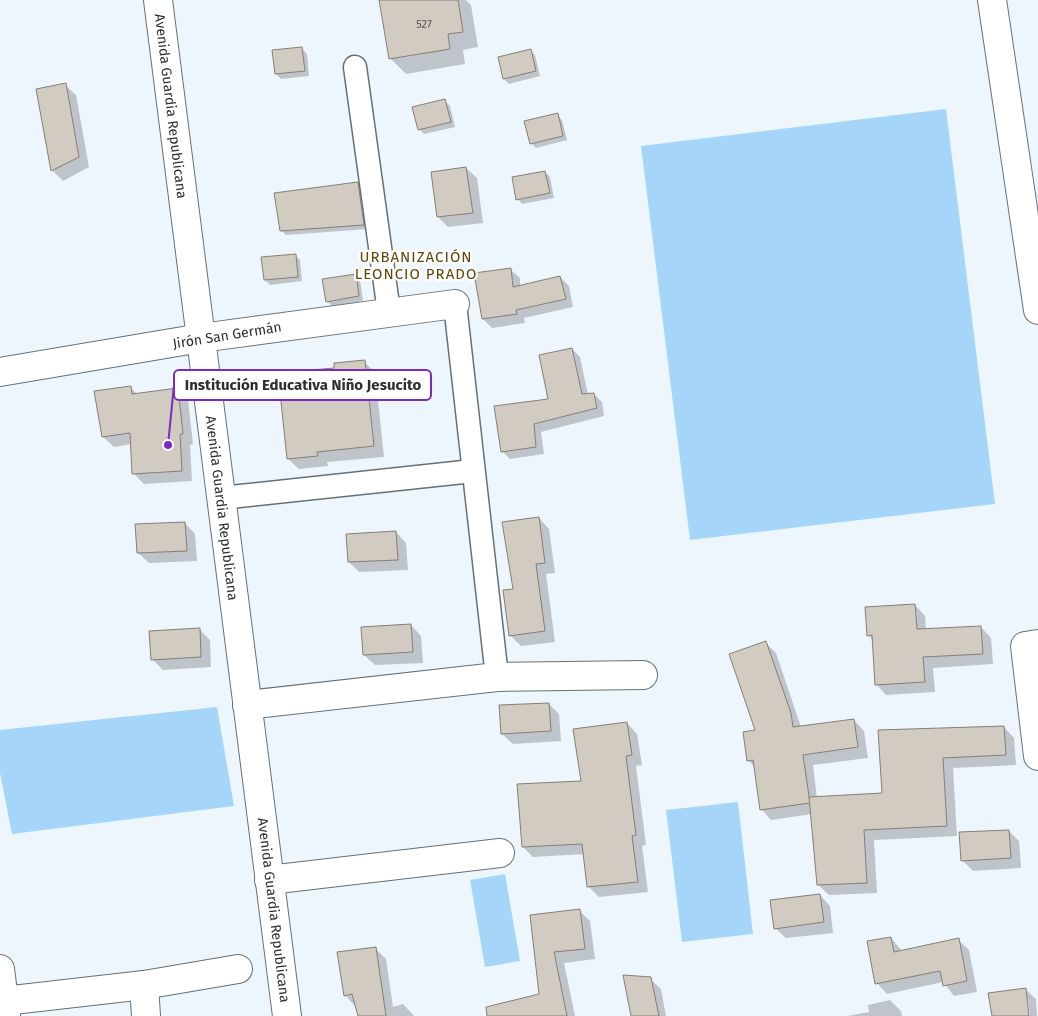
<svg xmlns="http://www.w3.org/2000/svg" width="1038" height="1016" viewBox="0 0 1038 1016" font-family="'Fira Sans',sans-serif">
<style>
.green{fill:#a5d6fa}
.shadow{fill:#0003}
.building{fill:#d2cbc1;stroke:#857f76}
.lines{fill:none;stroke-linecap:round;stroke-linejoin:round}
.pedestrian-casing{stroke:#667077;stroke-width:25}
.minor-casing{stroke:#667077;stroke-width:30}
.tertiary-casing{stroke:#667077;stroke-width:30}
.pedestrian{stroke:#fff;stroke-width:22}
.minor{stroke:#fff;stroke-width:28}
.tertiary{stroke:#fff;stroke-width:28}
.labels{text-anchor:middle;stroke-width:4.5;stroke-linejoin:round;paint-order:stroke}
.number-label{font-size:11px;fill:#555656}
.street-label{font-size:14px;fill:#2b2f32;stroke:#fff}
.neighbourhood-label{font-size:15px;letter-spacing:1px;fill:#604609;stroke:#fff}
.leader{fill:none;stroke:#7b2cbf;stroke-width:2}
.callout-dot{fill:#7b2cbf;stroke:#fff;stroke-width:2}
.callout{fill:#fff;stroke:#7b2cbf;stroke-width:2}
.callout-label{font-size:15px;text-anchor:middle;font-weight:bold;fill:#2b2f32}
</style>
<rect width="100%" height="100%" fill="#eef6fd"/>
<!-- green -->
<g class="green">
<path d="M946 109 995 504 690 540 641 146Z"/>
<path d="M217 707 234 806 12 834 0 773V730Z"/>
<path d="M738 802 753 934 682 942 666 810Z"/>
<path d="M505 874 520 961 485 967 470 880Z"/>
</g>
<!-- shadow -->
<g class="shadow">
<path d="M388 0H466L471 5 478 47 463 50 465 64 406 74 390 58Z"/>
<path d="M302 49 307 54 309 76 281 79 276 74Z"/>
<path d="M530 50 535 55 540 76 509 84 504 79Z"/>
<path d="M65 85 76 95 89 167 63 181 53 171 37 90Z"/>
<path d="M445 101 450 106 455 127 424 134 419 129Z"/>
<path d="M557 115 562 120 567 140 536 148 531 143Z"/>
<path d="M466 168 477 178 483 223 448 227 438 217Z"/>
<path d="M545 172 550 177 554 198 522 204 518 199Z"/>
<path d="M357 183 362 188 368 229 286 235 281 230Z"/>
<path d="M295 255 300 260 302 281 270 285 265 280Z"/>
<path d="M511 270 520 278V286L560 277 569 286 573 307 524 318 525 323 492 328 483 319Z"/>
<path d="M355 275 360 280 363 301 332 306 327 301Z"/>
<path d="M572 349 580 357 588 395 594 394 602 402 604 416 541 432 544 454 510 459 502 451 550 400Z"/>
<path d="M364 362 375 372 384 457 327 462 328 466 299 469 288 459 335 369Z"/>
<path d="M131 388 138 395 177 390 188 400 193 444 190 445 192 481 144 484 133 473 132 444 114 447 103 437Z"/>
<path d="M539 518 549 529 555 573 546 574 555 642 521 646 511 636 504 592 515 590Z"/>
<path d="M185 523 195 534 197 561 149 563 138 553Z"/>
<path d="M396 532 406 543 408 570 359 572 349 562Z"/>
<path d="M915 605 925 616 926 630 981 627 991 638 993 664 933 668 935 692 886 695 876 684 873 640 868 635Z"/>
<path d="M411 625 421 636 423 663 375 665 364 655Z"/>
<path d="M199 629 210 640 211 667 163 670 152 659Z"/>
<path d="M766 643 776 653 801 727 854 720 864 731 868 758 813 765 817 798 883 794 879 731 1004 727 1014 738 1016 765 953 768 957 836 874 840 877 893 829 895 818 885 812 814 771 820 761 809 755 767 748 760 757 731Z"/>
<path d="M549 704 559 714 561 741 513 744 502 734Z"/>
<path d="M627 723 637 734 642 765 636 766 646 845 642 846 648 892 599 897 589 887 585 854 533 857 523 847 582 782Z"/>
<path d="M1009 831 1019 841 1021 868 973 871 962 860Z"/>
<path d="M820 895 830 906 833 933 786 938 775 928Z"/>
<path d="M580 911 590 921 595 959 564 963 575 1016H527L541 995 531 916Z"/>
<path d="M891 938 902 951 958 940 969 950 977 992 954 996 943 982 887 994 877 983Z"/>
<path d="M375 948 386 959 393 1007 403 1004 414 1016H359L355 1006 345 995Z"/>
<path d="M650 979 661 989 666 1016H633Z"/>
<path d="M1025 989 1036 999 1037 1016H1030L1028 999H1026L1027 1016H993Z"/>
<path d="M890 1000 901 1011 902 1016H847L869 1012 868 1005Z"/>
</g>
<!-- building -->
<g class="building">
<path d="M379 0H458L463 32 448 34 450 49 389 59Z"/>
<path d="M302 47 305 71 275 74 272 50Z"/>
<path d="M531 49 536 71 503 79 498 57Z"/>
<path d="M66 83 79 157 51 171 36 89Z"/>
<path d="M445 99 451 122 418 130 412 107Z"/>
<path d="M558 113 563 136 530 144 524 121Z"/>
<path d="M466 167 473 213 437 217 431 172Z"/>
<path d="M545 171 550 193 516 200 512 177Z"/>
<path d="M358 182 364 225 280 231 274 193Z"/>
<path d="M296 254 298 277 264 280 261 257Z"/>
<path d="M511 268 513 287 560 276 566 299 516 310 517 314 482 319 474 273Z"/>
<path d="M356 274 359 296 326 302 322 279Z"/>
<path d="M572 348 582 394 594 393 597 408 534 424 536 447 501 452 494 406 548 399 539 355Z"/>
<path d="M365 360 374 446 317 452 318 456 287 459 278 373 334 368V363Z"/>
<path d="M131 386 132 394 178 388 183 434H180L182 471 132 474 130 433 102 437 94 391Z"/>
<path d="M539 517 545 563 536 564 545 631 509 636 503 590 513 589 502 522Z"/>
<path d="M185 522 187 551 137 553 135 524Z"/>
<path d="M396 531 398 560 348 562 346 534Z"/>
<path d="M915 604 917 629 981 626 983 654 923 657 925 682 875 685 872 635 867 636 865 607Z"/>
<path d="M411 624 413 652 363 655 361 627Z"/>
<path d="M200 628 201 657 151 660 149 631Z"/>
<path d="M766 641 791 713 793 727 854 719 858 747 803 755 810 803 760 810 753 760 747 761 743 732 755 730 729 654Z"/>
<path d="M549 703 551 731 501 734 499 705Z"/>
<path d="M627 722 632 755 626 756 636 835 632 836 638 882 587 887 582 844 522 847 517 784 581 781 573 729Z"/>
<path d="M1004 726 1006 755 943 758 947 826 864 830 867 883 817 885 809 797 882 793 878 730Z"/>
<path d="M1009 830 1011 858 961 861 959 832Z"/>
<path d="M820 894 824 922 774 929 770 900Z"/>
<path d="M580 909 585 949 554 952 567 1016H487L486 1007 539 994 530 915Z"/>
<path d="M891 937 894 952 959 938 967 981 943 986 940 971 875 984 867 941Z"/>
<path d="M376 947 386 1016H358L352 994 344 996 337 952Z"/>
<path d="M623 975 651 977 659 1016H631Z"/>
<path d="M1026 988 1029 1016H992L988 993Z"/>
</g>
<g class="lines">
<!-- pedestrian casing -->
<g class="pedestrian-casing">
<g id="pedestrian">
<path d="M355 67 389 312"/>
<path d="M455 304 497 677"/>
<path d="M221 498 473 471"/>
</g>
</g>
<!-- minor casing -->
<g class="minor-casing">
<g id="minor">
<path d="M992 0 1038 310"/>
<path d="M0 372 201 338 455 304"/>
<path d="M1038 644 1025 646 1038 756"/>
<path d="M247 705 497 677 643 675"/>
<path d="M269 880 500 853"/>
<path d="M0 969 6 1016"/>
<path d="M4 1001 144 985"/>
<path d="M146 1016 144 985 238 969"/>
</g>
</g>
<!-- tertiary casing -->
<g class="tertiary-casing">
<path id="tertiary" d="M158 0 287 1016"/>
</g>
<!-- pedestrian -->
<use href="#pedestrian" class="pedestrian"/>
<!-- minor -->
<use href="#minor" class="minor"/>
<!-- tertiary -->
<use href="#tertiary" class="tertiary"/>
</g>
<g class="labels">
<!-- number labels -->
<g class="number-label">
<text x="424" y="28">527</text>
</g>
<!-- street labels -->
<g class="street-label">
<text transform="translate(171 106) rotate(83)" y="5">Avenida Guardia Republicana</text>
<text transform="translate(227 335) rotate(-9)" y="5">Jirón San Germán</text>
<text transform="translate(222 508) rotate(83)" y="5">Avenida Guardia Republicana</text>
<text transform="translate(274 910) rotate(83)" y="5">Avenida Guardia Republicana</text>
</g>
<!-- neighbourhood labels -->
<g class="neighbourhood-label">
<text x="416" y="262">URBANIZACIÓN<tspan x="416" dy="17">LEONCIO PRADO</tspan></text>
</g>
</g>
<!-- callouts -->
<path class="leader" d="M168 445L174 385"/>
<circle class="callout-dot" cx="168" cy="445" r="5"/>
<rect class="callout" x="174" y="370" width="257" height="30" rx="5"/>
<g class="callout-label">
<text x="303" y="390">Institución Educativa Niño Jesucito</text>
</g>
</svg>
